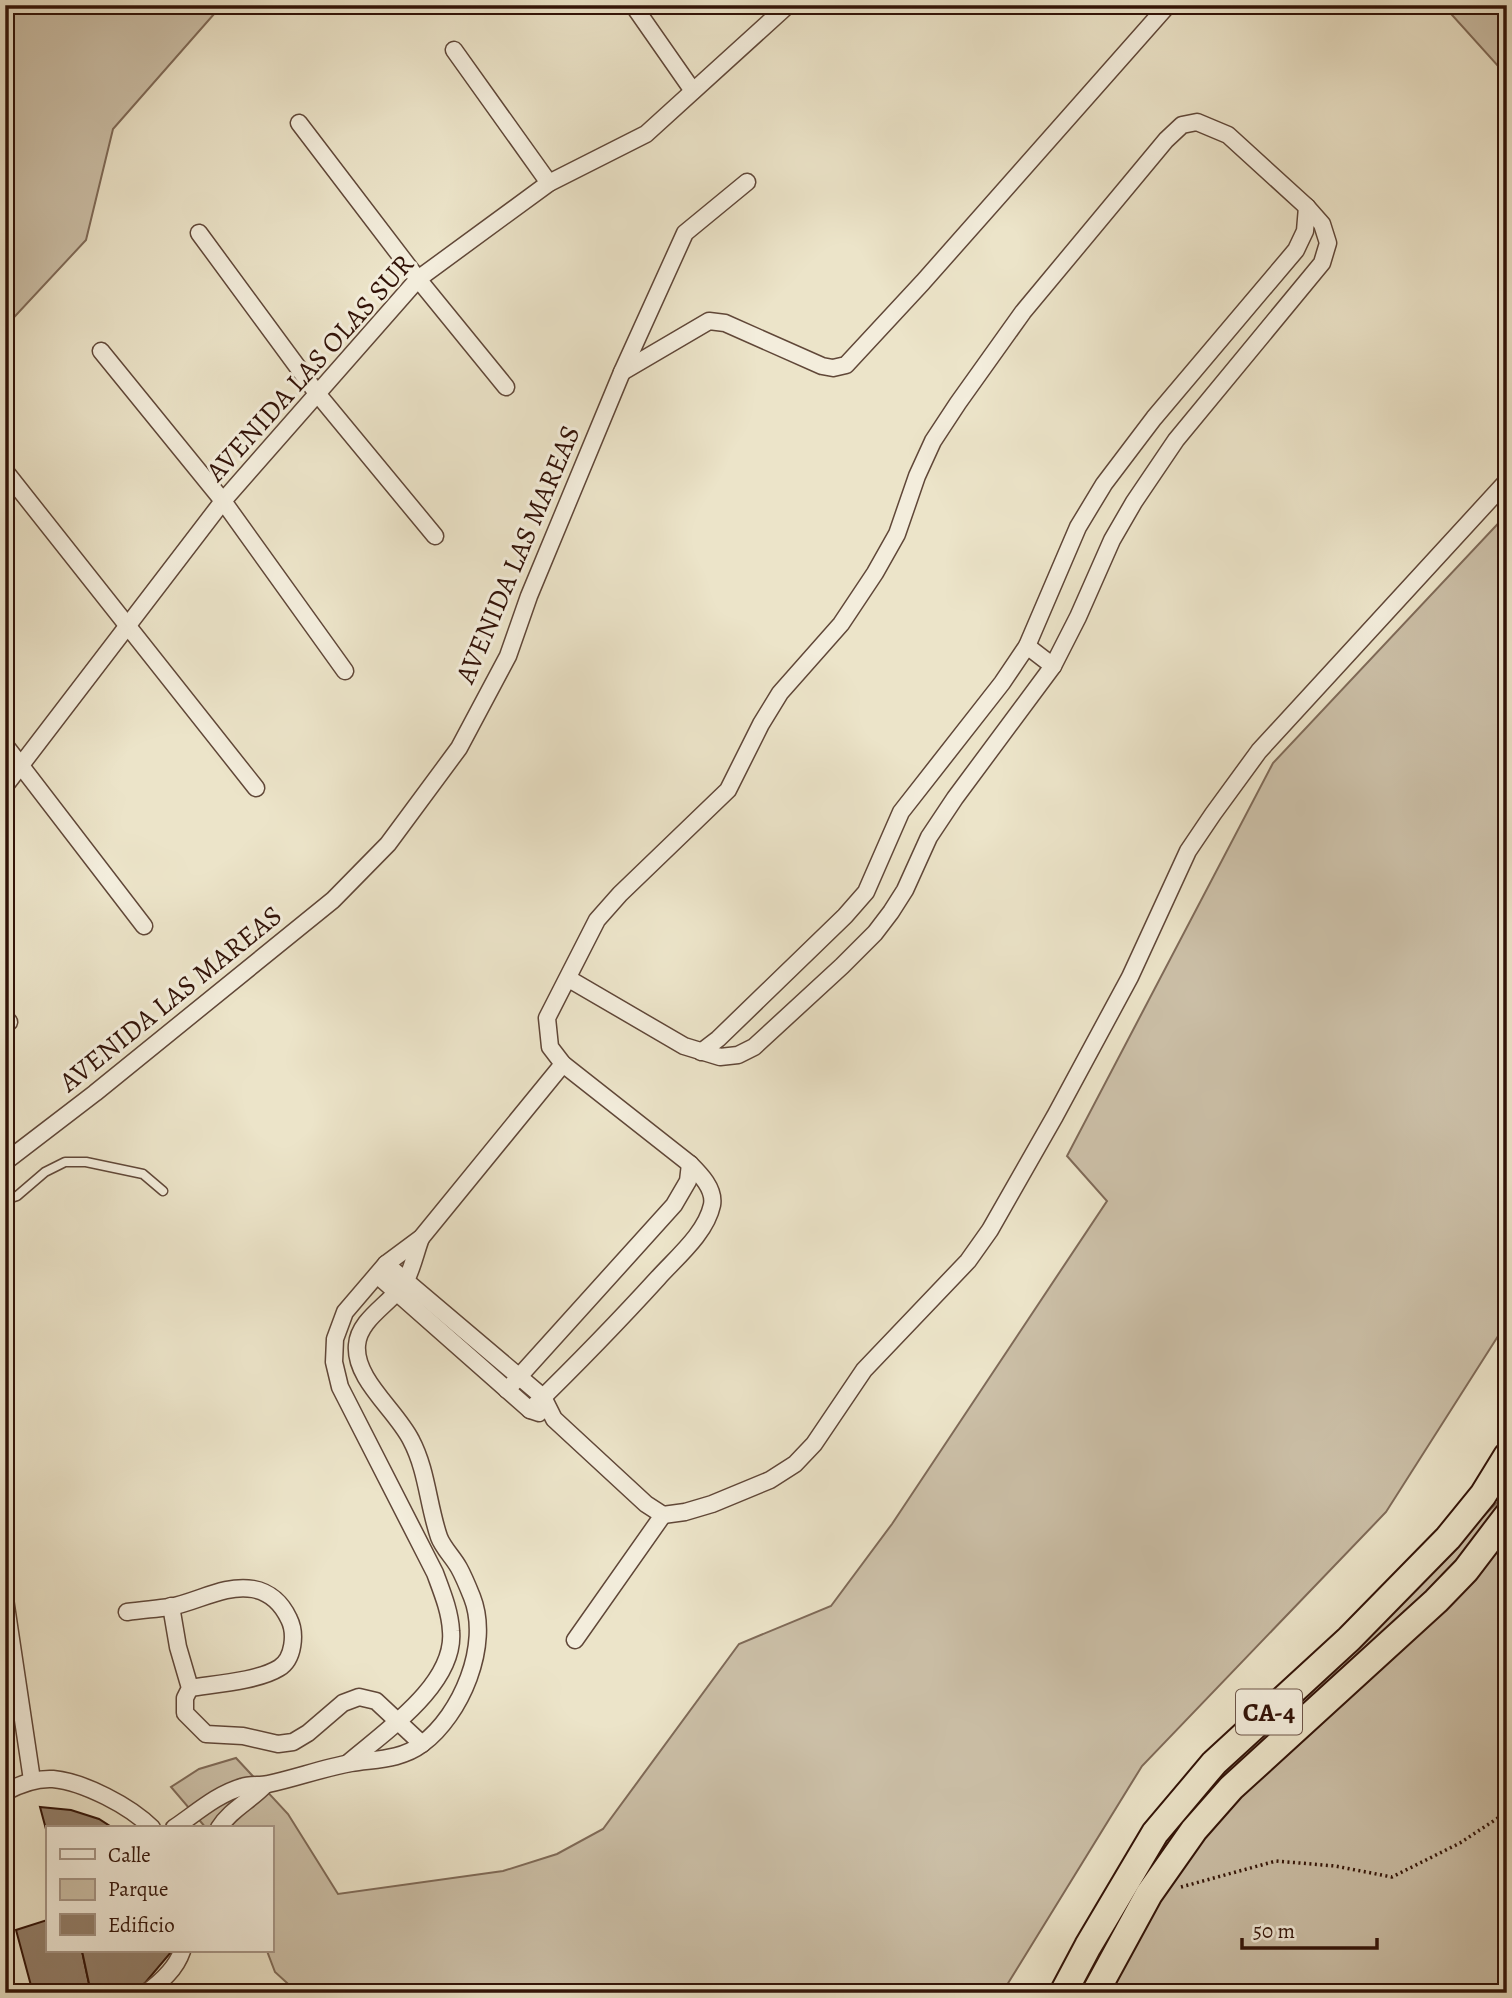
<svg xmlns="http://www.w3.org/2000/svg" width="1512" height="1998" viewBox="0 0 1512 1998" font-family="Alegreya,serif">
<style>
.green{fill:#ccc0a8;stroke:#7f6a58;stroke-width:2}
.building{fill:#93806c;stroke:#321308;stroke-width:2}
.lines{fill:none;stroke-linecap:round;stroke-linejoin:round}
.service-casing{stroke:#604738;stroke-width:11}
.minor-casing{stroke:#604738;stroke-width:19}
.trunk-casing{stroke:#321308;stroke-width:30}
.path{stroke:#321308;stroke-width:3.5;stroke-dasharray:2 3.5;stroke-linecap:butt}
.service{stroke:#f3eddc;stroke-width:8}
.minor{stroke:#f3eddc;stroke-width:16}
.trunk{stroke:#ece4c9;stroke-width:26}
.labels{text-anchor:middle;stroke-width:6;stroke-linejoin:round;paint-order:stroke}
.shield{fill:#f3eddc;stroke:#6c5448;stroke-width:2}
.shield-label{font-size:26px;font-weight:bold;fill:#321308}
.street-label{font-size:28px;fill:#321308;stroke:#f3eddc}
</style>
<rect width="100%" height="100%" fill="#ece4c9"/>
<filter id="stains"><feTurbulence type="fractalNoise" baseFrequency=".00286" numOctaves="4"/><feColorMatrix values="0 0 0 0 .2 0 0 0 0 .09 0 0 0 0 .02 0 0 0 .5 -.17"/></filter>
<radialGradient id="worn" r=".72"><stop offset=".6" stop-color="#630" stop-opacity="0"/><stop offset="1" stop-color="#630" stop-opacity=".3"/></radialGradient>
<!-- green -->
<g class="green">
<path d="M5 5H222L113 129 86 240 5 327Z"/>
<path d="M1443 5H1507V76Z"/>
<path d="M1507 514V1322L1386 1512 1142 1766 1002 1993H298L275 1972 267 1951H271V1828H206L171 1787 199 1769 236 1758 288 1814 338 1894 503 1871 557 1854 603 1829 739 1644 831 1606 892 1524 1107 1201 1067 1156 1273 763Z"/>
<path d="M1507 1488V1993H1083L1200 1798 1286 1707 1500 1500Z"/>
</g>
<!-- building -->
<g class="building">
<path d="M40 1807 71 1810 99 1819 113 1828H47V1833Z"/>
<path d="M47 1920V1951H82L91 1993H33L16 1930Z"/>
<path d="M82 1951H172L145 1983 127 1993H91Z"/>
</g>
<g class="lines">
<!-- service casing -->
<g class="service-casing">
<path id="service" d="M5 1200 17 1196 45 1172 65 1162H86L143 1174 163 1191"/>
</g>
<!-- minor casing -->
<g class="minor-casing">
<g id="minor">
<path d="M633 5 693 91"/>
<path d="M454 50 549 183"/>
<path d="M299 123 418 279 506 387"/>
<path d="M199 233 316 392 435 536"/>
<path d="M101 351 223 501 345 671"/>
<path d="M622 372 709 321 725 323 822 366 833 368 846 365 923 282 1168 5"/>
<path d="M5 471 256 788"/>
<path d="M1027 646 1053 666"/>
<path d="M5 745 144 926"/>
<path d="M5 786 223 501 418 279 549 183 646 134 788 5"/>
<path d="M5 1017 9 1022"/>
<path d="M701 1052 718 1039 845 916 866 892 901 812 1002 683 1027 646 1078 527 1104 484 1154 418 1296 250 1305 231 1307 207"/>
<path d="M5 1162 95 1093 333 900 388 844 459 748 508 656 529 596 622 372 685 233 747 182"/>
<path d="M386 1264 543 1397 554 1419 646 1504 663 1515 685 1512 712 1504 770 1480 795 1464 814 1444 864 1370 968 1261 990 1230 1055 1116 1130 977 1188 851 1213 814 1259 751 1507 481"/>
<path d="M377 1275 530 1410 539 1413"/>
<path d="M507 1390 674 1205 688 1181 690 1164"/>
<path d="M530 1410C574 1367 617 1323 658 1278 677 1257 706 1233 712 1205 715 1189 700 1174 690 1164L563 1064 550 1047 547 1018 597 920 620 894 728 790 761 724 780 693 841 624 875 573 897 534 917 476 933 441 958 403 1023 312 1166 140 1182 125 1197 122 1228 135 1307 207 1322 224 1328 243 1322 263 1176 440 1134 502 1112 540 1078 617 1053 666 955 798 929 837 905 890 891 912 875 933 842 966 754 1047 738 1055 720 1057 684 1046 569 979"/>
<path d="M5 1599 32 1780"/>
<path d="M171 1606 178 1647 190 1688 185 1698V1713L206 1734 243 1736 278 1744 293 1742 308 1733 343 1703 359 1697 376 1701 422 1744"/>
<path d="M127 1612C141 1610 155 1609 170 1607 197 1602 225 1584 253 1589 270 1592 282 1604 289 1619 296 1633 294 1659 279 1668 258 1681 215 1684 190 1688"/>
<path d="M575 1640 663 1515"/>
<path d="M348 1763C384 1732 456 1684 451 1631 450 1611 442 1592 435 1573L340 1387 334 1362 335 1339 345 1312 386 1264 421 1238 563 1064"/>
<path d="M5 1792C20 1784 36 1778 53 1779 84 1782 130 1806 152 1828"/>
<path d="M174 1828C195 1814 217 1794 242 1787 250 1784 260 1786 268 1784 296 1778 323 1768 351 1763 375 1759 401 1760 422 1744 461 1715 491 1645 472 1597 468 1587 464 1577 459 1568 453 1557 443 1548 439 1537 428 1505 427 1470 411 1440 396 1410 354 1379 357 1345 359 1317 395 1302 407 1278 413 1266 416 1251 421 1238"/>
<path d="M219 1828C230 1810 250 1801 265 1785"/>
<path d="M146 1993C161 1982 176 1969 182 1951"/>
</g>
</g>
<!-- trunk casing -->
<g class="trunk-casing">
<g id="trunk">
<path d="M1063 1993 1088 1946 1155 1833 1214 1763 1349 1639 1448 1538 1483 1495 1507 1456"/>
<path d="M1095 1993 1149 1894 1194 1830 1231 1788 1436 1601 1466 1570 1507 1516"/>
</g>
</g>
<!-- path -->
<path class="path" d="M1181 1887 1276 1861 1335 1866 1392 1877 1460 1843 1507 1812"/>
<!-- service -->
<use href="#service" class="service"/>
<!-- minor -->
<use href="#minor" class="minor"/>
<!-- trunk -->
<use href="#trunk" class="trunk"/>
</g>
<g class="labels">
<!-- shield labels -->
<rect class="shield" x="1236" y="1689.5" width="66" height="45" rx="5"/>
<g class="shield-label">
<text x="1269" y="1721">CA-4</text>
</g>
<!-- street labels -->
<g class="street-label">
<text transform="translate(309 367) rotate(-48)" y="10">AVENIDA LAS OLAS SUR</text>
<text transform="translate(517 554) rotate(-67)" y="10">AVENIDA LAS MAREAS</text>
<text transform="translate(170 998) rotate(-39)" y="10">AVENIDA LAS MAREAS</text>
</g>
</g>
<!-- margin -->
<rect width="1512" height="1998" fill="none" stroke="#ece4c9" stroke-width="28"/>
<rect x="7" y="7" width="1498" height="1984" fill="none" stroke="#321308" stroke-width="3.5"/>
<rect x="14" y="14" width="1484" height="1970" fill="none" stroke="#321308" stroke-width="2"/>
<!-- legend -->
<rect x="46" y="1826" width="228" height="126" fill="#f3eddc" stroke="#a69687" stroke-width="2"/>
<rect x="60" y="1849" width="35" height="10" fill="#f3eddc" stroke="#a69687" stroke-width="2"/>
<text x="108" y="1862" font-size="21" fill="#321308">Calle</text>
<rect x="60" y="1879" width="35" height="21" fill="#ccc0a8" stroke="#a69687" stroke-width="2"/>
<text x="108" y="1896" font-size="21" fill="#321308">Parque</text>
<rect x="60" y="1914" width="35" height="21" fill="#93806c" stroke="#a69687" stroke-width="2"/>
<text x="108" y="1932" font-size="21" fill="#321308">Edificio</text>
<!-- scale -->
<path d="M1242 1938v10h135v-10" fill="none" stroke="#321308" stroke-width="3.5"/>
<text x="1253" y="1938" font-size="21" fill="#321308" stroke="#f3eddc" stroke-width="5" paint-order="stroke">50 m</text>
<rect width="100%" height="100%" filter="url(#stains)"/>
<rect width="100%" height="100%" fill="url(#worn)"/>
</svg>
